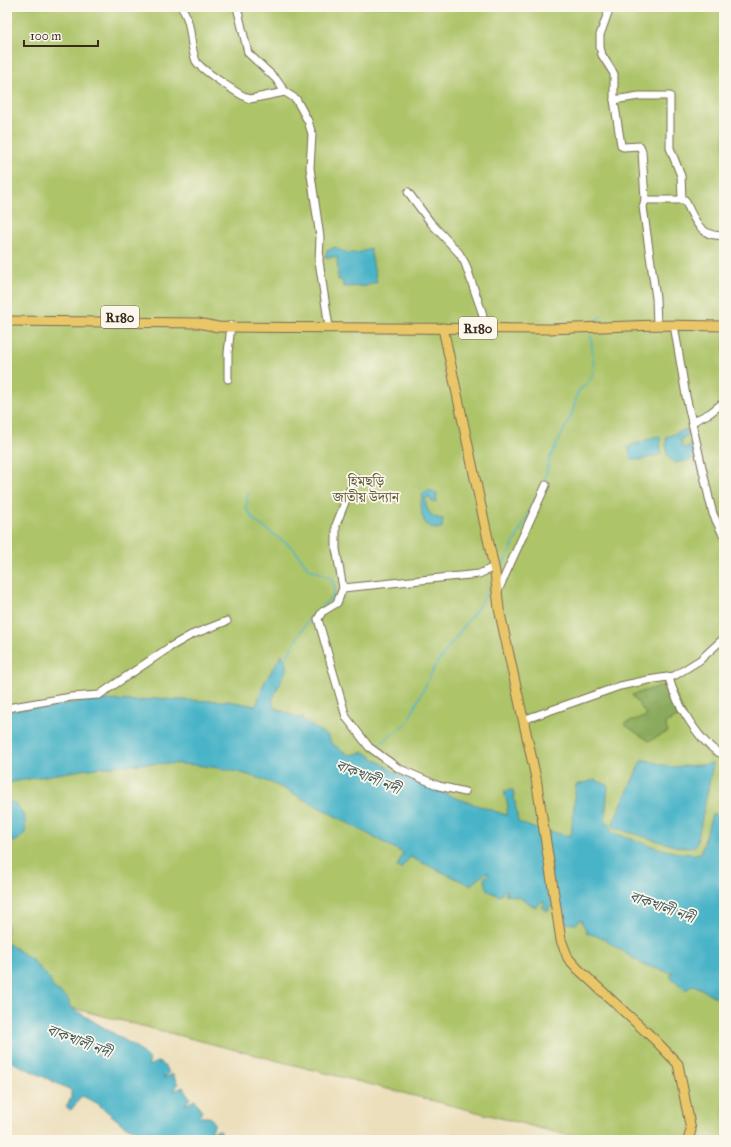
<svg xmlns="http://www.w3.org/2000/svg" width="731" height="1147" viewBox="0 0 731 1147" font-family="'IM FELL Great Primer','Noto Serif Bengali',serif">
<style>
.green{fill:#adc469;stroke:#747744}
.forest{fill:#8aaa5d;stroke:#626a3e}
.water{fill:#4ab4c8;stroke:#426f73}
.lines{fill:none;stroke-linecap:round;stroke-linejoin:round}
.stream{stroke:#4ab4c8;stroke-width:1.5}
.minor-casing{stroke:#796955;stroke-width:9}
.major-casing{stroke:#796955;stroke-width:11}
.minor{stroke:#fff;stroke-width:7}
.major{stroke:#e9c769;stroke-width:9}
.labels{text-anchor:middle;stroke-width:3.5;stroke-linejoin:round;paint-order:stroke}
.shield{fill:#fbf7ec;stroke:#75685c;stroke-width:1}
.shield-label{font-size:13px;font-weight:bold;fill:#3b2a1e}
.park-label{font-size:14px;fill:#5d5834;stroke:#fbf7ec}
.water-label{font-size:15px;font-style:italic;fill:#405a5a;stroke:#fbf7ec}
</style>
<rect width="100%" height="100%" fill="#fbf7ec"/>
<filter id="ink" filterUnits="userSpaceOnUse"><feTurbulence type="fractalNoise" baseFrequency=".025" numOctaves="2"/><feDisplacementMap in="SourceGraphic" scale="8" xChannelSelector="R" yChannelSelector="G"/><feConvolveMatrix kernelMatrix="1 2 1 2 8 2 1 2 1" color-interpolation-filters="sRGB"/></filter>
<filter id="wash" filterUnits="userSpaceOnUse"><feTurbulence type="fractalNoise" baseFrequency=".012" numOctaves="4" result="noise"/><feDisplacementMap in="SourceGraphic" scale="16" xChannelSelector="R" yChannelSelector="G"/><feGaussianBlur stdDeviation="0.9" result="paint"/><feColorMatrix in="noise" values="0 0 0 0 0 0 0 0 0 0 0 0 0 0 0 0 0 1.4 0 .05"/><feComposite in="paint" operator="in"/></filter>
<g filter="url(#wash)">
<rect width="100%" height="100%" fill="#ecdfbc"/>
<!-- green -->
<path class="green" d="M7 7H724V1140H586L45 1001 7 971Z"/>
<!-- forest -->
<path class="forest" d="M670 683 684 714 665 723 668 732 649 741 625 725V723L647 716 632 695Z"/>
<!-- water -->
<g class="water">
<path d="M335 247C346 255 359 255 370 248L377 282 366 286 344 287 342 280H338L337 257H325L327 251Z"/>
<path d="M687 429 689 435 681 439 682 447 685 448 691 445 694 454 691 460 674 463 667 455 666 437Z"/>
<path d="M657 436 660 437 661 454 641 460 631 459 628 447Z"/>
<path d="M429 490 437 493 436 502H432L429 497 426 498C424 509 431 518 443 519L442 528C420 534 419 506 423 493Z"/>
<path d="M282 654 287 668 273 698V707L298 718 304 716 302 720 328 736 331 743 349 755 364 752 395 772 456 798 506 815 508 806 504 791 513 790 518 822 536 829 571 836 576 785 595 780 608 785 605 822 611 825V832C636 840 676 858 701 853L712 814 720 816V828L724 829V1002L694 985 685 990 670 976 673 972H668L644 965 600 937 587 933 581 919 576 924 562 923 559 909 550 906 548 911 541 907 545 903 543 901 535 907 521 898 505 894 507 891 505 890 500 896 488 891 484 878 489 874 487 872 470 885 410 857 401 869 397 867 403 853C377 839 351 825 326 811 303 799 280 785 255 777 175 751 88 768 7 783V711L96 700 139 701 158 698 174 700 228 701 256 706 264 683Z"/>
<path d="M642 759 671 767 713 764 697 843 694 847H678L615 828 613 823Z"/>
<path d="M7 801C22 804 27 819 25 833L18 840 7 844Z"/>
<path d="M7 943 30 958 49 978 53 987 68 999 70 1007 136 1047 150 1060 148 1066 157 1062 162 1063 169 1072 163 1078 172 1074 178 1084 174 1091 183 1087 190 1098 185 1105 195 1100 202 1111 199 1117H209C217 1123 214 1126 211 1132L220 1130 223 1135 222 1139 149 1140 136 1130 123 1125 97 1103 82 1096 71 1110 66 1107 71 1098V1090L10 1061 7 1063Z"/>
</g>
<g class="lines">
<!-- stream -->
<g class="stream">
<path d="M595 324 601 316"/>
<path d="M544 483 549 460 572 414 578 391 586 385 592 376 594 368 591 336"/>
<path d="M248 493 246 508 255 521 294 549 308 568 331 578 335 587 333 597C307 615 299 635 284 662"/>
<path d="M499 573 537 496"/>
<path d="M374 748 407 723 435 666 481 603 493 583"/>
</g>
</g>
</g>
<g filter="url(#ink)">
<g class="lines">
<!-- minor casing -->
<g class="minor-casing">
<g id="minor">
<path d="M181 7C193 22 189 45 196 61 200 69 241 96 250 99L285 92"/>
<path d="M237 7 248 53 276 79 285 92 296 99 308 121 312 134 310 168 320 237 319 261 329 327"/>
<path d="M610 7 600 35V47L602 55 614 74V100L621 145 623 147 640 146 642 151 645 200 643 207 656 298 657 325"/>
<path d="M614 100 639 96H670V148L681 176 682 199"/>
<path d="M408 192 431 223 459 253 465 263 482 312 485 328"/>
<path d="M645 200H685C693 217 700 239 724 235"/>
<path d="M674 325 686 396 709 498 713 514 724 537"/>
<path d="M228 379V353L231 325"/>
<path d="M692 422 710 413 724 402"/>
<path d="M355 477 336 525V549L343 588 337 603 322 612 318 619 346 717 369 747 398 768 439 786 465 792"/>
<path d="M343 588 479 574 494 567"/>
<path d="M497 593 546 485"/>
<path d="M669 678C675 701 701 747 724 755"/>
<path d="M7 708 71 697 99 695 170 647 191 635 227 621"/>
<path d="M523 720 620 686 648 680 674 676 700 660 724 638"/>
</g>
</g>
<!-- major casing -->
<g class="major-casing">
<g id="major">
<path d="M7 321 198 323 218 327 549 329 657 325 724 326"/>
<path d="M443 328 495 572 499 609 536 778 561 940 568 958 578 969 655 1040 678 1064 691 1130 688 1140"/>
</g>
</g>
<!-- minor -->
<use href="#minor" class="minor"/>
<!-- major -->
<use href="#major" class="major"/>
</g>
</g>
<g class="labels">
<!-- shield labels -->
<g class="shield">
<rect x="101" y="306" width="38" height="22" rx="3"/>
<rect x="459" y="317" width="38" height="22" rx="3"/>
</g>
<g class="shield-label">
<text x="120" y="322">R180</text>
<text x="478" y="333">R180</text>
</g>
<!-- park labels -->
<g class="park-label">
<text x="366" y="486">হিমছড়ি<tspan x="366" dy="16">জাতীয় উদ্যান</tspan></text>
</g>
<!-- water labels -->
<g class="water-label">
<text transform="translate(368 777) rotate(22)" y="5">বাকখালী নদী</text>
<text transform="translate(662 907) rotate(20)" y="5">বাকখালী নদী</text>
<text transform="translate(79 1041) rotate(21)" y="5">বাকখালী নদী</text>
</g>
</g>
<!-- margin -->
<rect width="731" height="1147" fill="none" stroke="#fbf7ec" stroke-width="24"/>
<!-- scale -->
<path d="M24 40v6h74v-6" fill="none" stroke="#3b2a1e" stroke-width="2"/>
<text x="30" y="40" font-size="12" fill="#3b2a1e" stroke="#fbf7ec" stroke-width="3" paint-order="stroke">100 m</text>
</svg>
